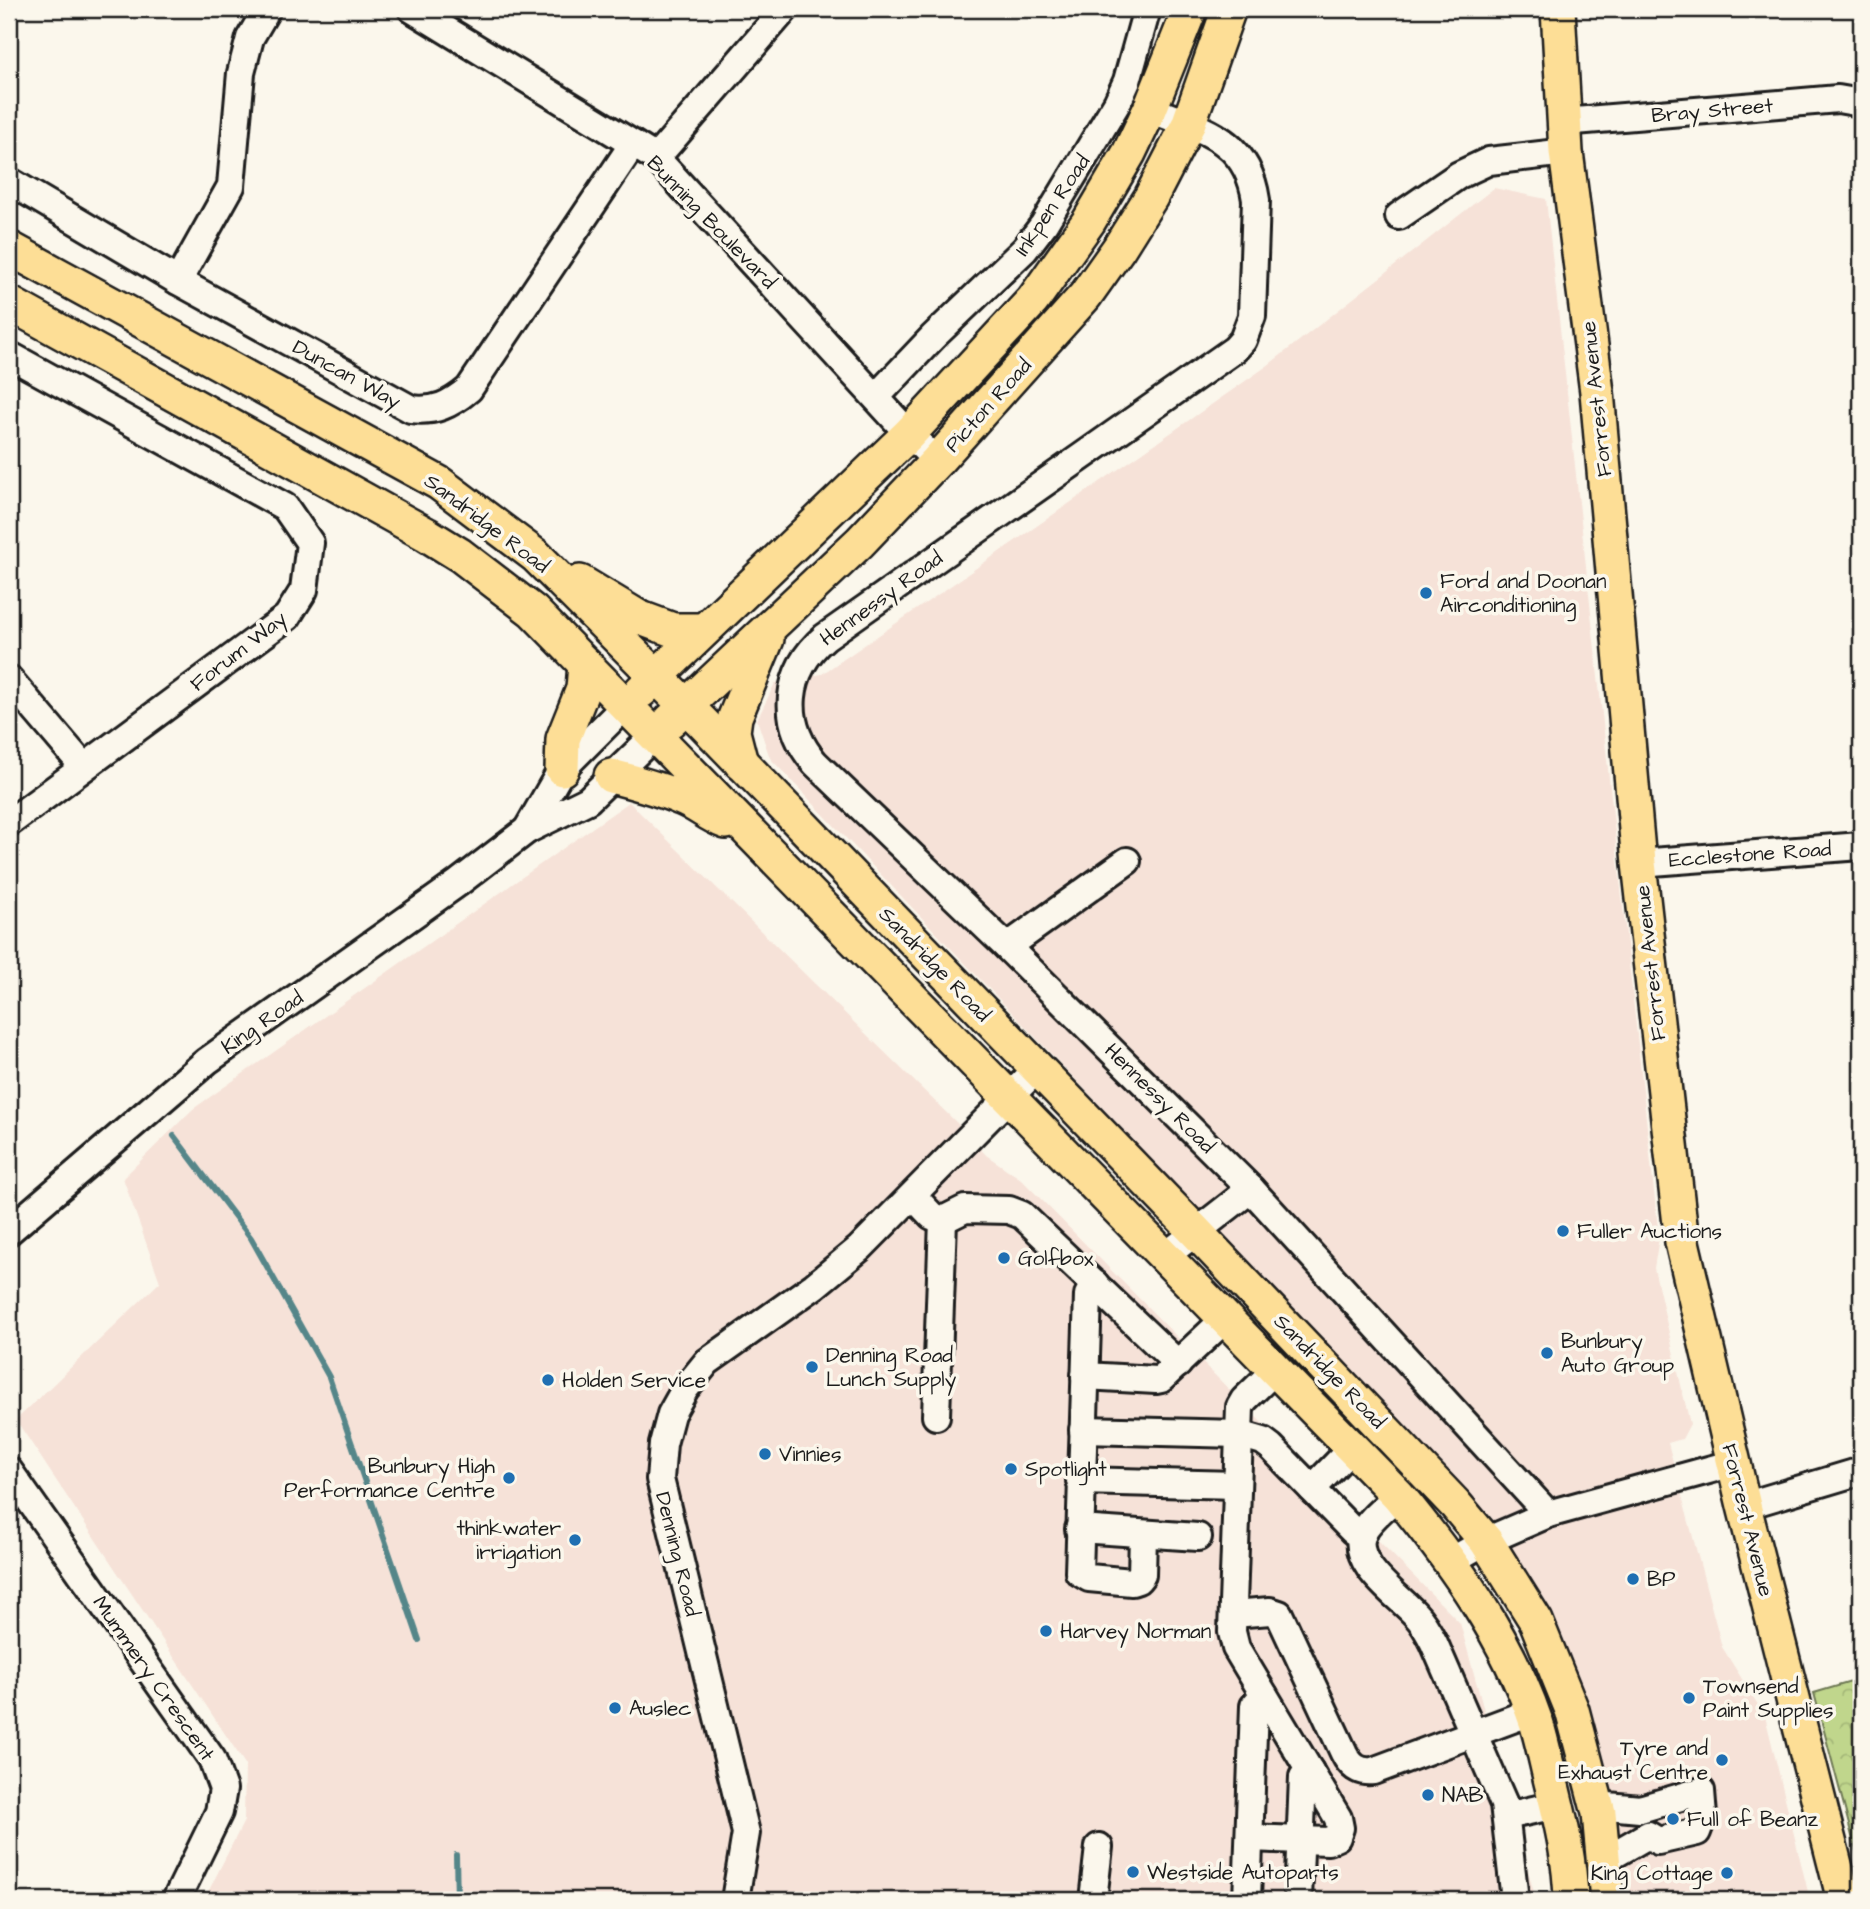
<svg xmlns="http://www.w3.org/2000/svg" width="1870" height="1909" viewBox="0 0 1870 1909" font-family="'Architects Daughter',sans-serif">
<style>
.built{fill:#f6e2d8}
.park{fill:url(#park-crowns);stroke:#6e7954;stroke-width:2}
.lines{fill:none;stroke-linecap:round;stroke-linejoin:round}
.stream{stroke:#558689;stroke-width:6}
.minor-casing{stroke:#1c1c1c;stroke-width:32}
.major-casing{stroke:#1c1c1c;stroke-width:38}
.minor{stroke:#fbf7ec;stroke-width:26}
.major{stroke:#fdde96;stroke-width:33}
.poi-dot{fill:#1f6fb2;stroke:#fbf7ec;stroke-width:2.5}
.labels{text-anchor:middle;stroke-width:7;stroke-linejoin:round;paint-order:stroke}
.street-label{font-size:21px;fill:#1c1c1c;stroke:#fbf7ec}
.poi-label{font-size:21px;fill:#1c1c1c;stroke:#fbf7ec;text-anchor:start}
</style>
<defs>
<pattern id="park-crowns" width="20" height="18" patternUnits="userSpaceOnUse" patternTransform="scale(1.75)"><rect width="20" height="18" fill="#c0d68c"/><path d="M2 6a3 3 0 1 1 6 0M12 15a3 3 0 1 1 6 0" fill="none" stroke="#a4b778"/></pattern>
</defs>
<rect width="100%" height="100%" fill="#fbf7ec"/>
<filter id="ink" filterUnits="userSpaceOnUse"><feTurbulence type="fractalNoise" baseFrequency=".0143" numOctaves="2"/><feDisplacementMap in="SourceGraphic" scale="14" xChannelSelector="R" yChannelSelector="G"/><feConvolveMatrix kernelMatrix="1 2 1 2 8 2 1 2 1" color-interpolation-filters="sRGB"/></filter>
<g filter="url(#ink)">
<!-- built -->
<g class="built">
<path d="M1494 188 1546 199 1659 1238 1654 1268 1690 1424 1682 1439 1668 1443 1722 1647 1765 1716 1810 1900H1619L1548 1618 1491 1517 770 758 757 720 775 683 822 674 936 596 1267 366Z"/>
<path d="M629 802 957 1123 986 1155 1021 1179 1460 1623 1536 1900H204L244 1821 245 1764 16 1420 160 1282 123 1178 193 1109Z"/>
</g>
<!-- park -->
<path class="park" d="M1861 1679V1870L1814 1693Z"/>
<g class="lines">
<!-- stream -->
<g class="stream">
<path d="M174 1136 251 1238 329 1377 419 1640"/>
<path d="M456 1855 457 1900"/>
</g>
<!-- minor casing -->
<g class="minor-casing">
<g id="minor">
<path d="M412 9 656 158 909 434 937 461"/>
<path d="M1150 109C1201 130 1247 137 1256 200L1252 316 1243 340 1235 349 825 637C785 671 780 723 815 763L1007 947 1251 1189 1548 1514"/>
<path d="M1563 122 1838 99 1861 103"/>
<path d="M656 158 785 9"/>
<path d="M9 181 178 281 411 409C435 412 450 405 469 389L633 144"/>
<path d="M1399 216 1459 175 1489 161 1566 152"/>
<path d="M178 281 231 186 241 73 250 38 267 9"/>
<path d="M9 355 285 507 310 543 304 590 287 617 9 823"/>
<path d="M876 397 933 337 1025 249 1044 224 1117 103 1127 81 1147 9"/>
<path d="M9 679 83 766"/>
<path d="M527 830 562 769 626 705"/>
<path d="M1639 863 1861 846"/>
<path d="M1007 947 1127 861"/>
<path d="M913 1196 932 1216 943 1220 965 1209 1009 1210 1022 1215 1178 1364"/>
<path d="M9 1231 207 1061 458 883 527 830 588 800 655 735"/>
<path d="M1164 1257 1251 1189"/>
<path d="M1095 1284 1088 1295 1079 1572 1089 1578 1132 1582 1138 1580 1142 1575 1143 1534"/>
<path d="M1085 1376 1156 1380 1161 1379 1225 1319"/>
<path d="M936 1416 943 1220"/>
<path d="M1083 1430 1239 1434 1263 1441 1271 1447 1353 1531 1363 1534"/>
<path d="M9 1471 212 1759 223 1789 219 1812 176 1900"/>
<path d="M1080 1481 1237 1485"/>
<path d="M1312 1489 1352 1448"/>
<path d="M1398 1495C1387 1506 1370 1518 1363 1532 1349 1563 1398 1595 1416 1615 1424 1623 1429 1633 1434 1643L1504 1804 1515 1900"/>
<path d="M1744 1506 1861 1471"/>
<path d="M1079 1529 1198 1537"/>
<path d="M1451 1561 1486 1541 1548 1514 1734 1463"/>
<path d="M1233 1614 1270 1611 1279 1614 1344 1753C1350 1765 1358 1773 1373 1771L1531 1712"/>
<path d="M1597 1805 1640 1809 1701 1791 1703 1816 1697 1832 1658 1841 1648 1835 1603 1861"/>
<path d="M1506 1816 1556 1805"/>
<path d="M1250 1838 1328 1841 1337 1837 1340 1828 1338 1818 1236 1648 1232 1632 1240 1407 1244 1400 1275 1370"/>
<path d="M735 1900 746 1833 660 1479 663 1444 671 1414 685 1389 707 1362 814 1286 860 1248 1036 1070"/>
<path d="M1093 1900 1099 1847"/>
<path d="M1247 1900 1254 1706 1264 1695"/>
<path d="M1298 1900 1303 1777 1310 1771"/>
</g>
</g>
<!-- major casing -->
<g class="major-casing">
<g id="major">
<path d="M1558 9 1566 152 1597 392 1639 863 1682 1242 1744 1506 1844 1900"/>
<path d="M9 248 439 483 536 556 703 723 1195 1231 1455 1504 1486 1541 1536 1621 1572 1710 1599 1813 1607 1900"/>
<path d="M9 303 426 534 460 555 533 611 1398 1495C1455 1564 1507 1637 1536 1722 1543 1744 1547 1767 1553 1790 1562 1826 1570 1862 1571 1900"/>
<path d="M580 582 638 617 673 630H704"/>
<path d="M641 691 909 434 1033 300 1089 221 1129 153 1150 109 1190 9"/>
<path d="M670 721 860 542 937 461 1085 296 1119 248 1151 197 1188 125 1229 9"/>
<path d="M741 763 733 732 735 717 767 639"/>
<path d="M562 769 563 739 583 689 585 664"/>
<path d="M611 776C634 782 658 788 681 798 697 804 709 816 726 822"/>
</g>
</g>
<!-- minor -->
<use href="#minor" class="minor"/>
<!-- major -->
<use href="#major" class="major"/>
</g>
</g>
<!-- markers -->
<g class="poi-dot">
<circle cx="1426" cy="593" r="7"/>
<circle cx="1563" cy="1231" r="7"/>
<circle cx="1004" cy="1258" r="7"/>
<circle cx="1547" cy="1353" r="7"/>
<circle cx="812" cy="1367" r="7"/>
<circle cx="548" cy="1380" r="7"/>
<circle cx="765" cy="1454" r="7"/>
<circle cx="1011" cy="1469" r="7"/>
<circle cx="509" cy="1478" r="7"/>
<circle cx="575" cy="1540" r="7"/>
<circle cx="1633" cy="1579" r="7"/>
<circle cx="1046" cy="1631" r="7"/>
<circle cx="1689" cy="1698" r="7"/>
<circle cx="615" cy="1708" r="7"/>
<circle cx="1722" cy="1760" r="7"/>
<circle cx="1428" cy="1795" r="7"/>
<circle cx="1673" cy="1819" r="7"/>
<circle cx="1133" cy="1872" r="7"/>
<circle cx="1727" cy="1873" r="7"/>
</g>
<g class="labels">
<!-- street labels -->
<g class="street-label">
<text transform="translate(1712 110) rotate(-5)" y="7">Bray Street</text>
<text transform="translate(1052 205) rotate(-56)" y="7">Inkpen Road</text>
<text transform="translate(712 222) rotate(46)" y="7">Bunning Boulevard</text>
<text transform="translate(347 374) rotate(29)" y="7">Duncan Way</text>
<text transform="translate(1596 399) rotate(-96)" y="7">Forrest Avenue</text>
<text transform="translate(988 405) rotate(-48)" y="7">Picton Road</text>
<text transform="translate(487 523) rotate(37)" y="7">Sandridge Road</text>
<text transform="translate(881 598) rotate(-36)" y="7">Hennessy Road</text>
<text transform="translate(238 651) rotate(-38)" y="7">Forum Way</text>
<text transform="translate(1750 854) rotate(-4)" y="7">Ecclestone Road</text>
<text transform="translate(1650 963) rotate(-96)" y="7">Forrest Avenue</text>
<text transform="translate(935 964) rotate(46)" y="7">Sandridge Road</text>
<text transform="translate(262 1022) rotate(-35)" y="7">King Road</text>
<text transform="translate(1160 1098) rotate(45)" y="7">Hennessy Road</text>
<text transform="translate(1330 1371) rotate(46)" y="7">Sandridge Road</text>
<text transform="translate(1748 1520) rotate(76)" y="7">Forrest Avenue</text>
<text transform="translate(678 1554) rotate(76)" y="7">Denning Road</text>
<text transform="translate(154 1678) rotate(55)" y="7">Mummery Crescent</text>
</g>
<!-- poi labels -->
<g class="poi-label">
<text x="1440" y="588">Ford and Doonan<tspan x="1440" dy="24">Airconditioning</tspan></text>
<text x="1577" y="1238">Fuller Auctions</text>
<text x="1018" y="1265">Golfbox</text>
<text x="1561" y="1348">Bunbury<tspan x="1561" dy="24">Auto Group</tspan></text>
<text x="826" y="1362">Denning Road<tspan x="826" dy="24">Lunch Supply</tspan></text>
<text x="562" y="1387">Holden Service</text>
<text x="779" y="1461">Vinnies</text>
<text x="495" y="1473" text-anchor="end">Bunbury High<tspan x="495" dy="24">Performance Centre</tspan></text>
<text x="1025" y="1476">Spotlight</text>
<text x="561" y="1535" text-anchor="end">thinkwater<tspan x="561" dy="24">irrigation</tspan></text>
<text x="1647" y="1586">BP</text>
<text x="1060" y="1638">Harvey Norman</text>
<text x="1703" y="1693">Townsend<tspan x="1703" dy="24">Paint Supplies</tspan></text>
<text x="629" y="1715">Auslec</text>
<text x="1708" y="1755" text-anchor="end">Tyre and<tspan x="1708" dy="24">Exhaust Centre</tspan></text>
<text x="1442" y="1802">NAB</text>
<text x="1687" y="1826">Full of Beanz</text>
<text x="1147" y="1879">Westside Autoparts</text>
<text x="1713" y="1880" text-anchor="end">King Cottage</text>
</g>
</g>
<!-- margin -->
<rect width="1870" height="1909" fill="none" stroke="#fbf7ec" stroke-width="35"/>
<rect x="18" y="18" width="1835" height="1874" fill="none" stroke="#1c1c1c" stroke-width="2.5" filter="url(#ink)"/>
</svg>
